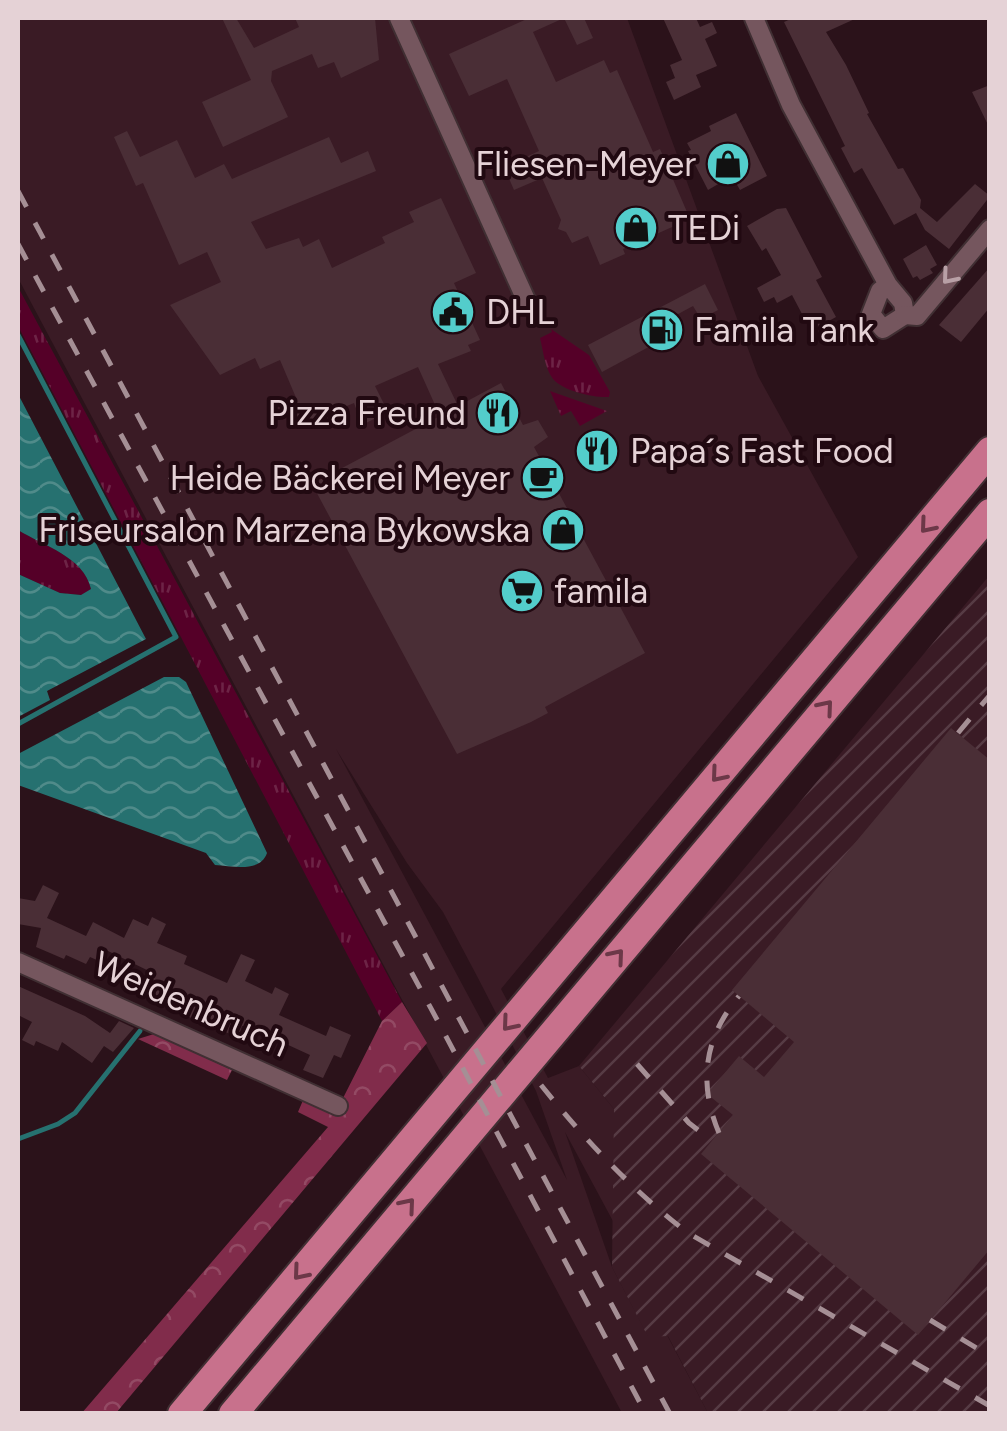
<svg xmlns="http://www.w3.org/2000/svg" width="1007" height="1431" viewBox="0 0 1007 1431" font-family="Figtree,sans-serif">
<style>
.built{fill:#3a1b25;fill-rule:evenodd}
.industrial{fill:url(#industrial-furrows)}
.grass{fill:url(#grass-tufts)}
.forest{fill:url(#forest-crowns)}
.water{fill:url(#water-waves)}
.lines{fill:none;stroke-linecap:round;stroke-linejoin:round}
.stream{stroke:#267170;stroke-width:5}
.building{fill:#4a2e36}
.minor-casing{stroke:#402f33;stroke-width:22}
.highway-casing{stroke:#402f33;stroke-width:32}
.minor{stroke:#75565e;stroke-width:18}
.highway{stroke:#c8718c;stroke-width:28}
.rail{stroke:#a58f95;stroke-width:5;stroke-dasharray:18 18;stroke-linecap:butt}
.oneway{stroke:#b8a0a6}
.oneway2{stroke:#6c3848}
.labels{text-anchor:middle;stroke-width:8;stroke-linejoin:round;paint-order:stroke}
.poi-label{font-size:35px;fill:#e5d2d6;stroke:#210911;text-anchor:start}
.street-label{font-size:35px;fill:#e5d2d6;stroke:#210911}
</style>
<defs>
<pattern id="industrial-furrows" width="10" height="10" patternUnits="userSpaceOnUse" patternTransform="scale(2.5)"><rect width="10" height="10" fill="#3a1b25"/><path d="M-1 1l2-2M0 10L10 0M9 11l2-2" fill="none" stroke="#563b44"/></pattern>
<pattern id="grass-tufts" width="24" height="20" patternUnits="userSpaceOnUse" patternTransform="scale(2.5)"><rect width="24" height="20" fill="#550028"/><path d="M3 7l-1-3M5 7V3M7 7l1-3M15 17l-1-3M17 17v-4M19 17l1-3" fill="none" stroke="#6d2446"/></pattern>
<pattern id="forest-crowns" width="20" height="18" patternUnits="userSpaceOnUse" patternTransform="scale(2.5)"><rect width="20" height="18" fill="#812c4b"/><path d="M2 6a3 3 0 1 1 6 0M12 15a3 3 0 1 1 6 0" fill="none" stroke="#934a64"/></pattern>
<pattern id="water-waves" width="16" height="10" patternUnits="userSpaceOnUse" patternTransform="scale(2.5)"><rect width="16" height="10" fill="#267170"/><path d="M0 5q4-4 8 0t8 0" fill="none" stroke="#508b8a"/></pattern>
</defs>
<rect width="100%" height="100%" fill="#2b121a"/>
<!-- built -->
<path class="built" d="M18 18H627L758 376 858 557 501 989 548 1078 579 1066 614 1109 989 1413 628 1249 565 1132 612 1267 648 1336 667 1335 708 1413H622L18 278ZM336 749 407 863 443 912 478 978 536 1091 567 1180Z"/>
<!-- industrial -->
<path class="industrial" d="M989 576V1413H708L668 1336 648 1337 612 1267 614 1109 579 1066Z"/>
<!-- grass -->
<g class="grass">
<path d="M18 287 402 1002 382 1021 18 326Z"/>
<path d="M551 329 589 355 610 392 609 397C594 398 563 391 553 379 545 369 543 350 540 338L552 332Z"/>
<path d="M550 391 607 411 580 426 571 411 561 416Z"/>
<path d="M18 530C44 546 84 557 91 589L82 595 60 593 18 574Z"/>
</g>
<!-- forest -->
<g class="forest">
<path d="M402 1002 427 1043 116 1413 81 1414 328 1127 298 1112 304 1098 336 1112 382 1021Z"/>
<path d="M154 1034 232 1070 227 1080 138 1039Z"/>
</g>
<!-- water -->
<g class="water">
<path d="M18 394 146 639 47 691 50 700 18 717V574L60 593 81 595 91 589C84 557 44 546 18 530Z"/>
<path d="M164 677H179L186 682 267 853C260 873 233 866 215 865L206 853 18 785V754Z"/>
</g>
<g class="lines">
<!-- stream -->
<g class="stream">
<path d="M18 335 176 637 18 724"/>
<path d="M18 1139 58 1124 75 1113 140 1031"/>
</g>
</g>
<!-- building -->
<g class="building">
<path d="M222 18H236L254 48 299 27 295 18H375L379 60 341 78 334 62 318 68 312 54 272 71 271 81 288 117 223 147 202 102 251 80Z"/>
<path d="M529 18H584L593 38 577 45 564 18 533 32 556 82 604 60 610 73 617 70 653 152 660 149 690 219 623 249 625 254 600 265 588 236 572 243 566 232 558 229 561 220 542 178 514 190 504 167 539 151 507 79 469 96 449 54Z"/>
<path d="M663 18H696L700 27 712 22 717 33 705 39 717 66 696 75 701 87 674 100 666 82 675 78 670 65 682 60Z"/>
<path d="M793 18H857L826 32 846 65 869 113 867 114 898 169 903 168 921 200 920 208 937 222 975 184 990 196 949 249 925 230 916 213 894 225 862 168 854 173 841 148 845 146 784 22Z"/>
<path d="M990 85V129L972 92Z"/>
<path d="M736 113 767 176 740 190 732 176 708 190 688 151 691 150 687 143 711 131 709 126Z"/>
<path d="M127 131 140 157 177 140 195 178 224 164 232 179 329 137 341 163 368 151 376 171 251 222 266 249 299 238 303 247 319 239 332 268 385 243 382 237 414 222 409 212 441 198 476 273 454 283 480 340 468 345 471 351 438 364 458 406 501 383 523 425 538 420 548 437 534 447 645 653 545 707 548 713 531 722 457 754 312 484 440 416 418 367 375 386 388 412 362 425 354 403 297 427 289 407 297 400 280 360 260 369 255 358 220 375 170 305 221 282 207 252 179 265 143 183 136 186 114 137Z"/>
<path d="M786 208 822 277 816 280 836 317 811 331 792 295 777 303 774 297 764 302 757 288 781 275 766 248 762 251 747 226 777 209Z"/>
<path d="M926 245 937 265 930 269 933 273 920 280 917 276 913 278 903 259Z"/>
<path d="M990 267V307L961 342 939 325Z"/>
<path d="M705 284 718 310 701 319 693 306 667 320 672 329 655 338 658 342 602 372 588 345Z"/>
<path d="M951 728 990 760V1249L918 1335 701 1154 733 1115 707 1094 739 1056 764 1077 794 1042 732 990Z"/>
<path d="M43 885 59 893 47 918 86 936 93 922 124 938 133 919 148 926 152 917 166 924 157 943 187 956 184 964 227 983 241 954 255 960 245 981 272 994 275 987 289 994 279 1015 326 1036 330 1026 351 1035 341 1058 334 1055 323 1078 303 1070 310 1055 249 1027 242 1026 238 1037 200 1022 187 1016 193 1003 171 993 166 1004 145 995 155 974 104 949 99 961 90 957 86 964 66 955 64 959 36 947 41 928 18 924V898L35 901Z"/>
<path d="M18 986 85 1016 110 1033 119 1021 134 1028 113 1052 104 1046 92 1063 62 1042 58 1051 36 1041 34 1046 22 1040 32 1022 18 1015Z"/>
</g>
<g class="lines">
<!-- minor casing -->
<g class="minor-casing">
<g id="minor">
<path d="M399 18 526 300"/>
<path d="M754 18 791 105 888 285 903 303 905 315 883 329 871 314 880 291 888 285"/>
<path d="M905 315 917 316 990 229"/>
<path d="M18 962 338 1106"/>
</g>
</g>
<!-- highway casing -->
<g class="highway-casing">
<g id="highway">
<path d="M182 1414 990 451"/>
<path d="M233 1414 990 513"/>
</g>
</g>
<!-- minor -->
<use href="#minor" class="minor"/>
<!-- highway -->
<use href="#highway" class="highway"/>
<!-- rail -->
<g class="rail">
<path d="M18 191 670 1414"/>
<path d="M18 244 441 1027 646 1414"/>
<path d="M958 733 990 695"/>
<path d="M637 1064 689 1123 712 1141"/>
<path d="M541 1085C586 1141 632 1190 688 1233L990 1406"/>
<path d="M719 1133C698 1083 704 1038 739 996"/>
<path d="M930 1320 990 1356"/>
</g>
</g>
<!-- one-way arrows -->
<defs><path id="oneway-chevron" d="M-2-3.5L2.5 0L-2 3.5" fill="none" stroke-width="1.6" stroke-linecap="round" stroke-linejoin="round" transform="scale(2.5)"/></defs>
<use class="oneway" href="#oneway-chevron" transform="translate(949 277) rotate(130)"/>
<g class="oneway2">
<use href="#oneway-chevron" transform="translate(927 526) rotate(130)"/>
<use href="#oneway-chevron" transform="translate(826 707) rotate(-50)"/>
<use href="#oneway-chevron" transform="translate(718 775) rotate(130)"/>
<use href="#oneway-chevron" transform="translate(617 956) rotate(-50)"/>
<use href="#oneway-chevron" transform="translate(509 1024) rotate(130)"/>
<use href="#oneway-chevron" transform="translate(408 1205) rotate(-50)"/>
<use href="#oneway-chevron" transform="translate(300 1273) rotate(130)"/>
</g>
<!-- icons -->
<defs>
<g id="shop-disc" transform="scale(2.25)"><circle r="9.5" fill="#53cdcb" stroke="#210911"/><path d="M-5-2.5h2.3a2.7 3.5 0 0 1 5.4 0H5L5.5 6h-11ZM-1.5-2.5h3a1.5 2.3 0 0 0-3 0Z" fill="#111"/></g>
<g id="civic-disc" transform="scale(2.25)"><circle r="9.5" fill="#53cdcb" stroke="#210911"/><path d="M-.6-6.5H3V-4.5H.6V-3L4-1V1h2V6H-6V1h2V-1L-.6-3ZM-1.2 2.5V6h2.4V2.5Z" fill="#111"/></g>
<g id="fuel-disc" transform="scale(2.25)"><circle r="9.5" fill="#53cdcb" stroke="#210911"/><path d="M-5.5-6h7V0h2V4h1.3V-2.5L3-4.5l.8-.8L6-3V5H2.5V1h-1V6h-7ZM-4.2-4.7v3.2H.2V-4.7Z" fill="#111"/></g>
<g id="restaurant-disc" transform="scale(2.25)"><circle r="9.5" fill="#53cdcb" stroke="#210911"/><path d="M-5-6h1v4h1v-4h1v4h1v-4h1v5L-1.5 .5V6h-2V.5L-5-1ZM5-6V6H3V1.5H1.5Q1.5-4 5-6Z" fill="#111"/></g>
<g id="cafe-disc" transform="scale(2.25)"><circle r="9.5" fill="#53cdcb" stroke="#210911"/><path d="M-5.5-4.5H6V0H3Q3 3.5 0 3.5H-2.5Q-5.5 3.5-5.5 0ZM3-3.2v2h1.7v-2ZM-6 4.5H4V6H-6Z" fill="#111"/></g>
<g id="supermarket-disc" transform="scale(2.25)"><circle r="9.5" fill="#53cdcb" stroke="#210911"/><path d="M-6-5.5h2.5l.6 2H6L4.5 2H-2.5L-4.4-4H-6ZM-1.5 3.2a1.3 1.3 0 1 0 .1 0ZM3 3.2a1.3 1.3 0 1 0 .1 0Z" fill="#111"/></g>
</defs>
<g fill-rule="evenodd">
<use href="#shop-disc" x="728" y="164"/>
<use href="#shop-disc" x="636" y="228"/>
<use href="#civic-disc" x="453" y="312"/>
<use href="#fuel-disc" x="662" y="330"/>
<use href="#restaurant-disc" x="498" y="413"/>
<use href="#restaurant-disc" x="597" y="451"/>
<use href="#cafe-disc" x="543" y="478"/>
<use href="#shop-disc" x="563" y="530"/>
<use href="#supermarket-disc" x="522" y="591"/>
</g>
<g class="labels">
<!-- poi labels -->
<g class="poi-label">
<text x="696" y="176" text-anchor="end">Fliesen-Meyer</text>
<text x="668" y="240">TEDi</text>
<text x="486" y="324">DHL</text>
<text x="694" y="342">Famila Tank</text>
<text x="466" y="425" text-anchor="end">Pizza Freund</text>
<text x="630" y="463">Papa´s Fast Food</text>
<text x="510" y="490" text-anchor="end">Heide Bäckerei Meyer</text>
<text x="530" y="542" text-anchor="end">Friseursalon Marzena Bykowska</text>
<text x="554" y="603">famila</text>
</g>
<!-- street labels -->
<g class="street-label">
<text transform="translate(191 1004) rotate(24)" y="12">Weidenbruch</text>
</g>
</g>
<!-- border -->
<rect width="1007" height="1431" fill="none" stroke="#e5d2d6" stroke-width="40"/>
</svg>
